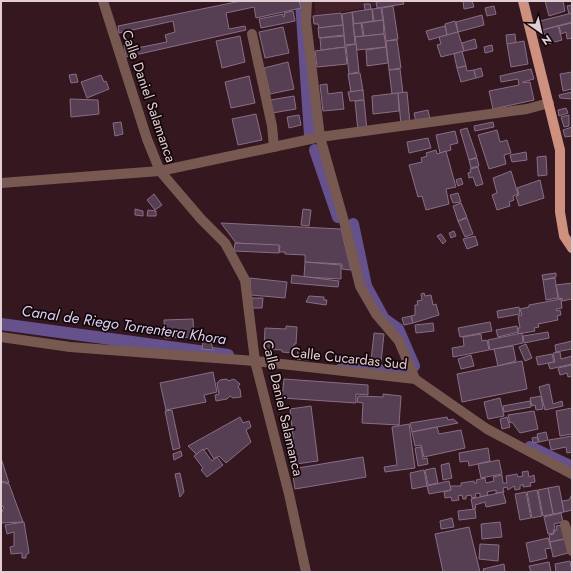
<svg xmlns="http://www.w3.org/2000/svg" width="573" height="573" viewBox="0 0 573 573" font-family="Jost,sans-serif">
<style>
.built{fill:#421f29}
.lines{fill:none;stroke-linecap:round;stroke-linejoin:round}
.canal{stroke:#65528d;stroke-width:12}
.building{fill:#563e53;stroke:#896e86}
.minor{stroke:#775951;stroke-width:10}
.major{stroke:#ce907f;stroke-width:10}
.labels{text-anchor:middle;stroke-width:3.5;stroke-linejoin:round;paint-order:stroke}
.street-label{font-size:14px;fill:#e2cdd2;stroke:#13070a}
.water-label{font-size:15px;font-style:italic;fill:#dad0f4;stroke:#13070a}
</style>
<rect width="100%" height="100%" fill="#34171f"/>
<!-- built -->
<path class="built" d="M315 1H407L315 16Z"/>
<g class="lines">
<!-- canal -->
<g class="canal">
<path d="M301 1 310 135"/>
<path d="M315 150 338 217"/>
<path d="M353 224 366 286 384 319 398 329 414 366"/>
<path d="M1 324 228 355"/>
<path d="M343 366 404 373"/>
<path d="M530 447 572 467"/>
</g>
</g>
<!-- building -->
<g class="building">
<path d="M241 1H299L301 8 256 18 254 7 226 13 229 29 245 26 246 30 126 57 124 45 131 43 132 49 167 42 165 35 175 32 173 21 119 33 118 26Z"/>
<path d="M387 1H403L404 4 377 8 376 2Z"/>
<path d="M463 1H472L474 7 464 9Z"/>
<path d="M545 1H563L565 11 549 16Z"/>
<path d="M364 4H370L371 9 365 10Z"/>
<path d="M572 5V13L569 14 567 6Z"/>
<path d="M393 6 398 39 386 41 382 8Z"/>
<path d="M494 6 496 14 487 16 485 8Z"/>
<path d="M381 8 383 20 374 21 372 9Z"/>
<path d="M372 9 373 21 354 24 352 12Z"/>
<path d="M293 11 295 21 261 28 259 19 283 14V17L285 16 284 13Z"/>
<path d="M352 12 355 44 345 45 342 14Z"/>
<path d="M341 13 343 25 319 28 318 24H314L313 16Z"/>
<path d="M572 13V22L542 30 540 21Z"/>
<path d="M482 15 484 25 458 32 456 22Z"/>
<path d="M383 20 384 34 364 36 362 23Z"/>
<path d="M455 21 458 32 447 35 445 24Z"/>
<path d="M361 23 363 36 355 37 353 24Z"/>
<path d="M572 23V38L567 39 566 32 561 34 559 26Z"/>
<path d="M343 25 344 35 319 38 318 28Z"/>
<path d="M445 26 447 35 429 40 426 31Z"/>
<path d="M558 26 562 40 547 44 543 30Z"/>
<path d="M283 27 289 53 265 58 259 32Z"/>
<path d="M458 32 464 51 441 57 437 45 441 44 439 37Z"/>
<path d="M384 34 386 47 357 50 355 37Z"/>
<path d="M515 34 516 43 507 44 506 35Z"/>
<path d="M240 36 245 62 222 68 216 41Z"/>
<path d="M344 36 345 47 321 50 320 38Z"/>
<path d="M475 39 477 48 464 51 462 43Z"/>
<path d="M397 40 401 68 389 70 386 41Z"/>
<path d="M524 41 528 64 511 67 507 44Z"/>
<path d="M356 44 359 72 349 74 346 46Z"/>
<path d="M492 45 493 51 485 53 484 47Z"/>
<path d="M345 47 347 64 317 67 315 51Z"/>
<path d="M386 47 388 63 367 66 366 50Z"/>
<path d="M462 51 466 66 457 68 454 54Z"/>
<path d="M288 62 294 89 270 94 264 68Z"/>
<path d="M466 66 467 71 474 70 476 78 461 82 457 68Z"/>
<path d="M481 68 483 76 476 78 474 70Z"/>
<path d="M400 69 403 93 392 94 389 70Z"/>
<path d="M531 69 534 79 523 82V83L530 82 534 100 493 109 489 91 519 85 518 79 501 82 500 76Z"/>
<path d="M572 72V89L563 91 560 74Z"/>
<path d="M360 73 363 91 351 92 348 74Z"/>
<path d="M76 74 78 82 71 83 69 75Z"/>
<path d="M101 75 104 82 106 81 109 89 87 98 81 82Z"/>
<path d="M249 76 255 103 231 108 225 82Z"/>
<path d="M327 84 328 94 342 92 344 109 323 111 320 85Z"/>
<path d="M363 90 364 100 350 101 348 92Z"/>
<path d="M407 92 410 124 401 125 398 93Z"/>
<path d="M572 92V99L560 98 559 95Z"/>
<path d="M398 93 399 111 373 114 372 96Z"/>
<path d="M294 96 296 109 272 113 270 100Z"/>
<path d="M70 99 98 100 99 114 71 117Z"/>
<path d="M364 100 367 130 358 131 355 101Z"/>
<path d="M566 108 568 113 559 116 558 110Z"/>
<path d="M428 110 430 119 416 122 414 113Z"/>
<path d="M256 114 262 140 238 145 232 119Z"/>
<path d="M299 115 301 125 289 128 287 117Z"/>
<path d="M569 115V126L564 127 561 117Z"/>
<path d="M121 122 123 134 115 136 113 123Z"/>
<path d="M493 122 494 127 475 131 474 126Z"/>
<path d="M572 127V136L565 137 563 130Z"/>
<path d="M467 128 477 157 469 160 460 130Z"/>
<path d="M497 130 500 142 507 140 511 153 504 155 506 164 489 169 478 135Z"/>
<path d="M455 131 458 143 450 145 451 150 440 153 436 135Z"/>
<path d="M428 138 431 148 409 153 407 142Z"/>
<path d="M436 150 437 154 446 151 456 187 446 189 449 204 426 210 422 196 418 197 409 165 422 162 421 158 427 156 426 153Z"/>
<path d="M526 152 527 160 512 162 510 155Z"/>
<path d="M546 156 547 175 538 176 537 157Z"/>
<path d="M477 158 479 166 471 168 469 160Z"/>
<path d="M478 167 483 184 476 186 473 177 469 178 468 173 471 172 470 169Z"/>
<path d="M511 171 518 194 513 196 514 200 509 202 510 206 497 210 492 195 497 193 493 178Z"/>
<path d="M461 178 463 184 458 186 456 180Z"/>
<path d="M540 180 544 198 519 206 516 196 519 195 517 188Z"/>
<path d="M458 193 461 202 453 203 450 195Z"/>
<path d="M154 194 162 205 155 210 147 200Z"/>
<path d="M461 203 467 217 458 221 453 206Z"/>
<path d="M135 209 143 211V216L135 215Z"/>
<path d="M303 209 311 210 309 226 301 225Z"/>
<path d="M148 210 156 211V216H147Z"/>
<path d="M467 218 473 234 465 237 458 221Z"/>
<path d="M221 223 341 229 351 270 342 269V264L305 262V255L285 254V252H279L280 246 236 243Z"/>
<path d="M454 231 456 236 451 238 449 233Z"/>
<path d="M441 234 446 241 443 244 437 236Z"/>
<path d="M475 236 478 245 467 249 463 239Z"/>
<path d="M235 243 279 245V253L234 251Z"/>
<path d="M305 262 341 265V279L304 277Z"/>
<path d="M556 273V277L543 280 542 275Z"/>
<path d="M292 275 339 281 338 287 291 283Z"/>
<path d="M250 278 287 282 285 298 251 295Z"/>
<path d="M555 278 558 298 546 300 543 280Z"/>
<path d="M572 283V299L562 301V298L559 299 556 285Z"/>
<path d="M424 293 425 296 431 295 433 305 436 304 439 315 413 323 411 316 415 315V305H418L417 301 422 300 421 294Z"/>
<path d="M309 296 324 297V300H327L326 305 306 302Z"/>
<path d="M252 298H263L262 308H252Z"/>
<path d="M561 299 562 308 556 309 557 311 560 310 561 315 557 316 558 320 538 324 539 327 534 328 535 331 518 334V328H520L518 316 522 315 520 309 529 307V305Z"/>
<path d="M519 307 520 314 498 318 497 311Z"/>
<path d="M411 316 413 323 404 325 402 318Z"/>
<path d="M193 319 194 337 165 338 164 320Z"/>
<path d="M490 322 492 331 460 337 458 328Z"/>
<path d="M433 323 434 331 416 333 415 325Z"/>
<path d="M286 326 297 327 296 344H294L293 353 282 352V350L264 349 265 328 286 329Z"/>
<path d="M517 326 518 332 498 337 496 330Z"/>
<path d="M548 332 549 338 524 343 523 336Z"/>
<path d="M374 333 384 334 381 362 371 361Z"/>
<path d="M522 333 523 343 490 350 488 340Z"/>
<path d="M481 334 482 341 487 340 489 350 453 357 452 348 464 346 463 337Z"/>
<path d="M203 341H211L213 350 202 349Z"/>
<path d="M572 341V349L556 352 555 345Z"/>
<path d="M526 344 532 358 525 361 519 347Z"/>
<path d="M513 346 516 361 498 366 494 349Z"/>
<path d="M298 350 311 351 310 360 297 359Z"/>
<path d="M560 352 561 359 572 356V364L550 369 548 363 555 362 553 353Z"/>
<path d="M552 354 554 362 538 365 536 357Z"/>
<path d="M471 355 474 366 461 369 458 359Z"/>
<path d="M522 361 527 389 462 402 457 374Z"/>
<path d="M572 365V376L568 377 567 373 560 375 558 368Z"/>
<path d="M213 372 217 392 204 395 206 402 166 410 160 383Z"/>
<path d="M227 379 228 381 234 379 240 384 238 387 240 389 241 397 233 398 230 396 227 399 216 401 215 395 219 394 217 383 220 380Z"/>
<path d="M284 379 368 385V395L356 394V403L282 398Z"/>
<path d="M549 384 553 404 562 401 563 406 545 410 539 387Z"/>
<path d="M383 394 401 396 399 425 362 423 363 403 357 402 358 396 383 397Z"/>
<path d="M541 396 543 409 536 410 535 405 532 406 530 398Z"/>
<path d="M500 398 504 416 488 419 484 402Z"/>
<path d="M530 401 531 407 504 412 503 406Z"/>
<path d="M311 406 318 461 296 464 290 409Z"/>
<path d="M572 408V434L560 436 556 411Z"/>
<path d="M172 410 180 448 173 450 165 411Z"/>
<path d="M534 411 538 429 520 433 512 422 510 423 508 415Z"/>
<path d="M240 417 243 423 249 421 251 427 246 430 251 442 226 463 219 456 214 459 207 448 197 455 188 446Z"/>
<path d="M447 417 448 420 453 419 458 423 412 432 410 423Z"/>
<path d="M507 417 510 427 502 429 500 419Z"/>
<path d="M409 424 415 468 385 472 384 467 397 465 392 427Z"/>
<path d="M437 427 439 434 461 430 465 448 424 457 421 445 415 446 412 432Z"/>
<path d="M546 432 548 440 539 442 537 434Z"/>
<path d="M572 436V452L567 453 566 447 551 450 549 440Z"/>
<path d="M537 437 539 442 533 443 532 438Z"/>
<path d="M421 447 423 459 427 458 428 464 418 466 415 448Z"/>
<path d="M488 448 490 461 469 466 468 461 460 462 459 453Z"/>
<path d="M203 449 212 461 217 457 223 465 207 477 201 470 203 468 194 456Z"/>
<path d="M181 451 182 456 174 460 173 454Z"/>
<path d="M363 457 366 477 295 489 292 469Z"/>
<path d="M1 458 9 483 1 481Z"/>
<path d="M499 460 502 474 481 478 478 464Z"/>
<path d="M449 463 452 478 443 480 441 465Z"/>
<path d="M435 468 438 483 428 485 425 470Z"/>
<path d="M424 470 427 486 412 489 410 473Z"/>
<path d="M528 471 529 477 534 475 535 482 530 483 531 486 523 487V484L520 486V489L515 490 514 486 508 490 507 487 503 488 504 492 496 493V490L487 492 488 495 480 497V493L475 494 476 497 472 498 471 495 466 496V499H463L462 495 458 496 459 500 452 501 451 497 445 498 444 492 451 490 450 486H461V483L474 481V483H477L476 480 485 478 486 483 494 481 493 477 502 475 503 483H507L506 476 517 474 518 477 523 476 522 472Z"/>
<path d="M180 473 184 492 180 497 175 474Z"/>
<path d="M449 481 451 490 429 494 427 486Z"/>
<path d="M1 482 9 484 23 522 1 523V514L4 507 1 506Z"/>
<path d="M559 486 564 512 553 514 548 488Z"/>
<path d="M548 488 553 514 543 516 538 490Z"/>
<path d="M537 490 542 516 532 518 527 492Z"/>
<path d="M503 492 506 503 486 507 485 502 475 505 476 508 473 509 471 499Z"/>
<path d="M526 492 531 518 520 520 515 494Z"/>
<path d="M572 494V510L564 512 562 501 569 500Z"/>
<path d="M475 509 476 518 459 520 458 511Z"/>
<path d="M561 513 563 522 554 524 555 530H553L554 533 548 534 544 517Z"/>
<path d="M452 518 454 527 441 529 440 521Z"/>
<path d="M24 522 29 553 26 555V558H22V553L11 554 10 547 14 546V532L7 534 5 525Z"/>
<path d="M500 522 502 537 482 539 481 524Z"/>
<path d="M562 525 564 539 550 542 549 535 554 534V531L557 530 556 526Z"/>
<path d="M469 527 480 572H443L435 534Z"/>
<path d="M548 538 551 548 545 549 547 558 530 562 526 543Z"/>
<path d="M565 539 568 553 553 557 550 542Z"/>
<path d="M480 544 499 545 498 561 479 559Z"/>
<path d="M570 561 572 572H556L555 564Z"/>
<path d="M549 562 551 572H531L529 566Z"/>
<path d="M504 564 505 572H484L483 569Z"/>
</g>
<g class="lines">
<!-- minor -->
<g class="minor">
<path d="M103 1 147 139 160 171 201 219 225 243 245 280 255 361 289 494 306 572"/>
<path d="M307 1 306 21 320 137 345 225 360 286 376 314 399 341 415 379"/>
<path d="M252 34 272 126 274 147"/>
<path d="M1 183 160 171 320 137 527 109 549 103"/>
<path d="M1 337 70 347 255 361 415 379 487 429 572 474"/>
<path d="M565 525 572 551"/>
</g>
<!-- major -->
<path class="major" d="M523 1 560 150V212L564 236 572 248"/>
</g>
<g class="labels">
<!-- street labels -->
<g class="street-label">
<text transform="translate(149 96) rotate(71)" y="5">Calle Daniel Salamanca</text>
<text transform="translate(349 358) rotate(6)" y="5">Calle Cucardas Sud</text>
<text transform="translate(283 408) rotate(77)" y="5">Calle Daniel Salamanca</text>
</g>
<!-- water labels -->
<g class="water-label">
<text transform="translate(124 325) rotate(8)" y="5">Canal de Riego Torrentera Khora</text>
</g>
</g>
<!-- border -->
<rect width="573" height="573" fill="none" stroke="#e2cdd2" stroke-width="4"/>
<!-- north arrow -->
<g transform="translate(541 32) rotate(146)" stroke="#13070a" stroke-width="3" paint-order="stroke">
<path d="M0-3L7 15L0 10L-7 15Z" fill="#e2cdd2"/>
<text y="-6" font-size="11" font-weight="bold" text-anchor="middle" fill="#e2cdd2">N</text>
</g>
</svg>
